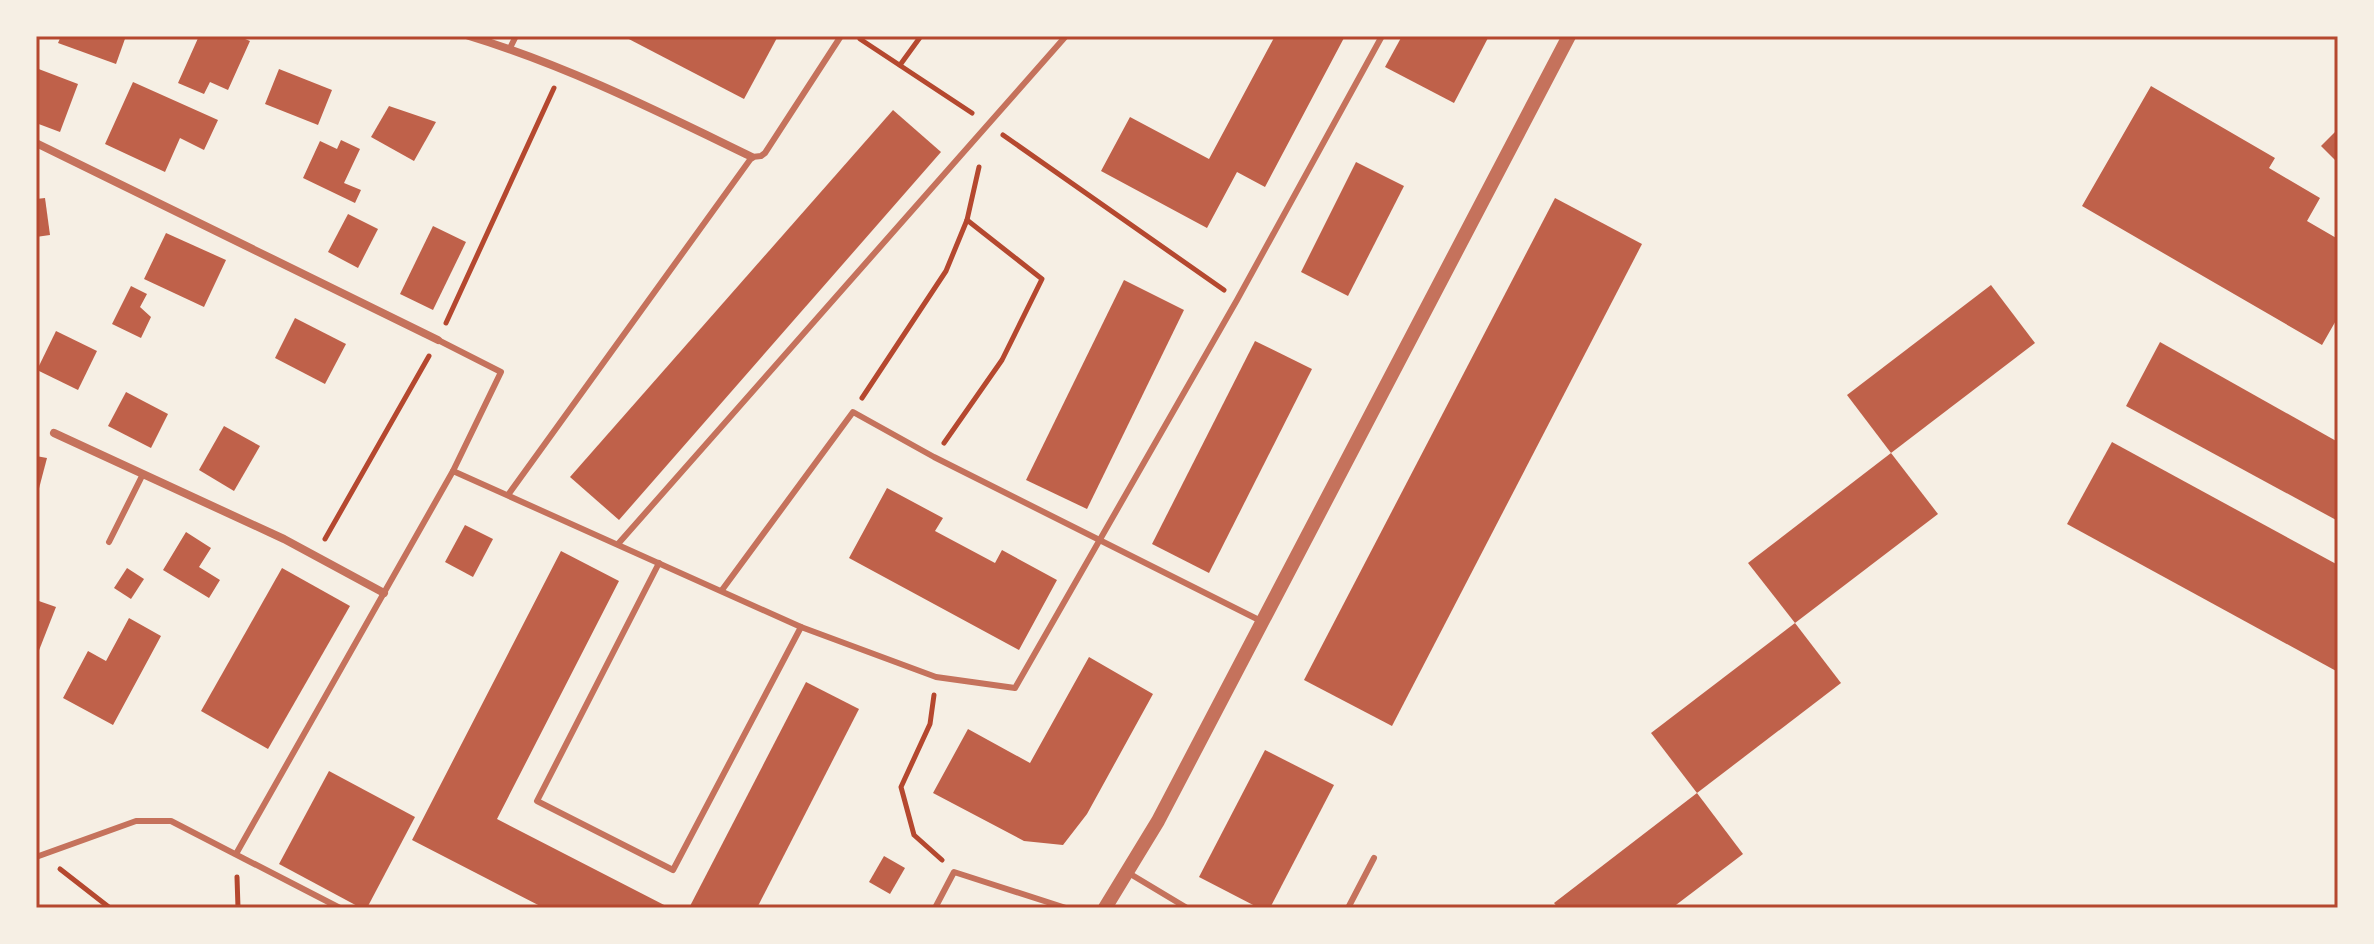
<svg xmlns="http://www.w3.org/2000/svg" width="2374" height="944" viewBox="0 0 2374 944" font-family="Lato,sans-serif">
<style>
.building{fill:#bf614a}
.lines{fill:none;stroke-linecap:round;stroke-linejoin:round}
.path{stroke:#b5482f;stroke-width:5}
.service{stroke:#c5725c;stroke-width:6}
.minor{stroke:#c5725c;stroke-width:8}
.tertiary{stroke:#c5725c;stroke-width:14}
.neatline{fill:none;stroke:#b5482f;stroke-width:3}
</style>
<rect width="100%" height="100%" fill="#f6efe4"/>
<!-- building -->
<g class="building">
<path d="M61 36H126L116 64 58 43Z"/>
<path d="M199 36H238L250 41 228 90 210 82 204 94 178 83Z"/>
<path d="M623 36H778L744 99Z"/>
<path d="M1275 36H1345L1265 187 1237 172 1207 228 1101 171 1130 117 1209 159Z"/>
<path d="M1402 36H1489L1454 103 1385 67Z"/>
<path d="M36 68 78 84 60 132 36 123Z"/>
<path d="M279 69 332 90 318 125 265 104Z"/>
<path d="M133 82 218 120 204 150 180 138 165 172 105 144Z"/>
<path d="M2151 86 2275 158 2269 168 2320 198 2307 221 2338 239V317L2322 345 2082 206Z"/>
<path d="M389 106 436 122 414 161 371 137Z"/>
<path d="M893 110 941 152 619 520 570 477Z"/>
<path d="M2338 129V163L2321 146Z"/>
<path d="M341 140 360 149 344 183 361 190 355 203 303 178 320 141 337 149Z"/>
<path d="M1356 162 1404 186 1348 296 1301 272Z"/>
<path d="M45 198 50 235 36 237V199Z"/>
<path d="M1555 198 1642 244 1392 726 1304 680Z"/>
<path d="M348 214 378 229 358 268 328 252Z"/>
<path d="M433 226 466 242 433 310 400 294Z"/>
<path d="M166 233 226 260 204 307 144 279Z"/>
<path d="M1124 280 1184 310 1087 509 1026 480Z"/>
<path d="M1991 285 2035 343 1891 453 1847 395Z"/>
<path d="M131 286 147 294 140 307 151 317 141 338 112 324Z"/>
<path d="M295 318 346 344 325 384 275 358Z"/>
<path d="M56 331 97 351 78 390 37 370Z"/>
<path d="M1255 341 1312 369 1209 573 1152 544Z"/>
<path d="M2160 342 2338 442V521L2126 406Z"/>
<path d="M126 392 168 414 151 448 108 426Z"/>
<path d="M224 426 260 446 234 491 199 470Z"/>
<path d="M2112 442 2338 565V672L2067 524Z"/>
<path d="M1891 453 1938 514 1795 623 1748 563Z"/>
<path d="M36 456 47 458 37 496H36Z"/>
<path d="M887 488 943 518 935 531 995 563 1002 550 1057 580 1019 650 849 558Z"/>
<path d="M465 525 493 539 473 577 445 562Z"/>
<path d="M186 532 211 548 199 567 220 580 209 598 163 570Z"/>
<path d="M561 551 619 581 497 819 670 908H544L412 840Z"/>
<path d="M127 568 144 579 131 599 114 588Z"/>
<path d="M282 568 350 606 268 749 201 711Z"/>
<path d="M36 600 56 607 36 658Z"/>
<path d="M129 618 161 636 113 725 63 698 88 651 106 661Z"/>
<path d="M1795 623 1841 683 1697 793 1651 733Z"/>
<path d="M1089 657 1153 694 1087 814 1063 845 1024 841 933 793 968 729 1030 763Z"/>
<path d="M806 682 859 709 757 908H689Z"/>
<path d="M1265 750 1334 785 1270 908H1259L1199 877Z"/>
<path d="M329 771 415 817 367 908H361L279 864Z"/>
<path d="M1697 793 1743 854 1672 908H1558L1554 903Z"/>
<path d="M884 856 905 868 890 894 869 882Z"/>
</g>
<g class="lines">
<!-- path -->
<g class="path">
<path d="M860 39 972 113"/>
<path d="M900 65 921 36"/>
<path d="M1003 135 1224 290"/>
<path d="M446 323 554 88"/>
<path d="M862 398 946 271 967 220 979 167"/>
<path d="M944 443 1002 360 1042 279 967 220"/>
<path d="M325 539 429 356"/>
<path d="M934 695 930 724 901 787 914 835 942 860"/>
<path d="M60 869 110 908"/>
<path d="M237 877 238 908"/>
</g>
<!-- service -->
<g class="service">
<path d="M510 48 516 36"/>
<path d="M438 340 501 372 453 471"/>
<path d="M508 495 752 157 761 156 765 153 841 36"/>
<path d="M109 542 143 474"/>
<path d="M618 544 1066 36"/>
<path d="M659 563 537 801 673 870 801 627"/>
<path d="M722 590 853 412 934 457 1263 622"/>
<path d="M236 854 453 471 801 627 936 677 1015 688 1237 300 1382 36"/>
<path d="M36 857 136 821H171L340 908"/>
<path d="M1127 872 1187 908"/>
<path d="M935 908 954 872 1066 908"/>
<path d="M1348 908 1374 858"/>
</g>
<!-- minor -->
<g class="minor">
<path d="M469 36C568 66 659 112 752 157"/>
<path d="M36 143 438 340"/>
<path d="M54 433 284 539 384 593"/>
</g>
<!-- tertiary -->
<path class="tertiary" d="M1105 908 1158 821 1569 36"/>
</g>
<!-- border -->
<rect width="2374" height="944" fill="none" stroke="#f6efe4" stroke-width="76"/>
<rect x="38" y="38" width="2298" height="868" class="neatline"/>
</svg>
